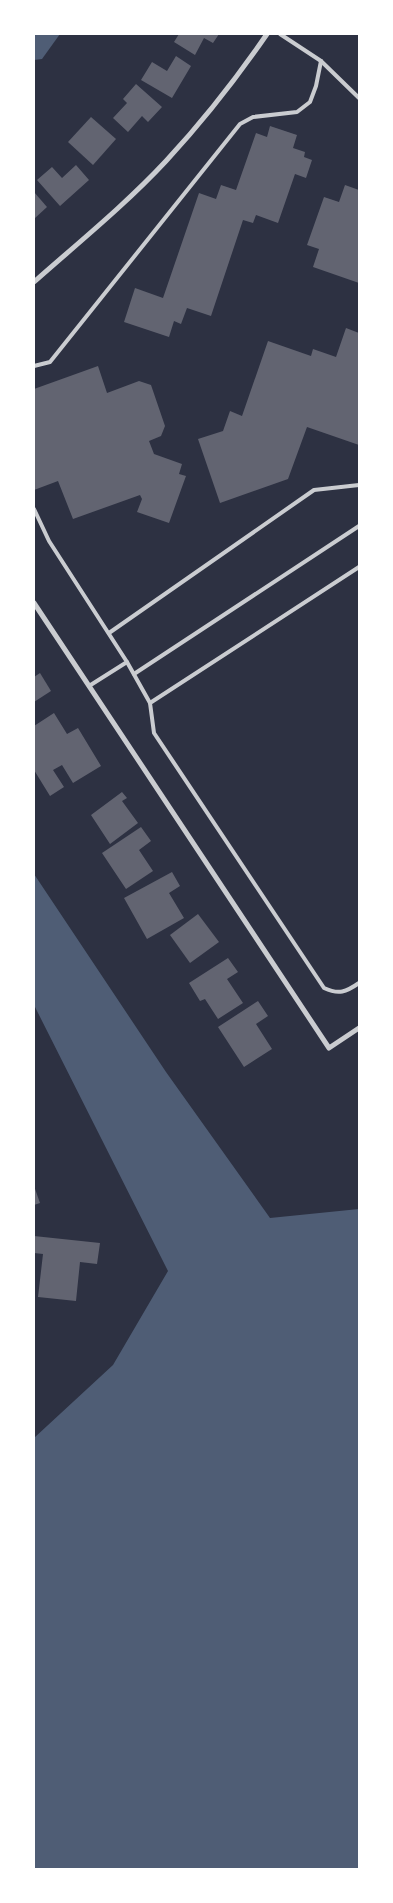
<svg xmlns="http://www.w3.org/2000/svg" width="393" height="1903" viewBox="0 0 393 1903" font-family="'Golos Text',sans-serif">
<style>
.water{fill:#4f5d75}
.building{fill:#626471}
.lines{fill:none;stroke-linecap:round;stroke-linejoin:round}
.service{stroke:#caccd0;stroke-width:4}
.minor{stroke:#caccd0;stroke-width:5}
</style>
<rect width="100%" height="100%" fill="#2d3142"/>
<!-- water -->
<g class="water">
<path d="M34 34H60L42 59 34 60Z"/>
<path d="M34 874 166 1072 270 1218 359 1209V1869H34V1438L113 1365 168 1271 34 1005Z"/>
</g>
<!-- building -->
<g class="building">
<path d="M179 34H219L213 43 204 38 195 55 174 42Z"/>
<path d="M176 56 191 66 172 98 141 80 152 62 167 71Z"/>
<path d="M136 84 162 107 148 122 142 116 128 132 113 118 127 103 123 99Z"/>
<path d="M91 117 116 139 93 165 68 142Z"/>
<path d="M270 126 297 135 293 148 305 152 304 157 312 160 306 178 295 174 278 223 256 215 253 223 243 220 211 316 187 308 181 324 174 321 169 337 124 322 135 288 163 298 199 193 216 199 221 185 236 190 256 133 267 137Z"/>
<path d="M76 165 89 180 60 206 37 180 52 167 62 178Z"/>
<path d="M345 185 359 190V283L313 267 319 249 307 245 324 197 339 202Z"/>
<path d="M34 192 47 207 34 219Z"/>
<path d="M346 328 359 333V445L307 427 288 479 220 503 198 439 223 431 230 411 242 416 268 341 311 356 313 349 336 357Z"/>
<path d="M98 366 107 393 139 381 151 385 165 426 161 436 149 441 154 454 182 464 179 474 186 476 169 523 137 512 142 499 140 495 73 519 58 481 34 490V389Z"/>
<path d="M40 673 51 691 34 702V677Z"/>
<path d="M54 713 67 734 78 728 101 766 73 783 62 765 53 770 64 787 50 796 34 770V726Z"/>
<path d="M122 792 127 798 122 801 138 823 110 844 91 815Z"/>
<path d="M141 827 151 841 139 850 153 871 126 889 102 853Z"/>
<path d="M172 872 180 886 169 893 184 918 147 939 124 898Z"/>
<path d="M198 914 219 942 190 963 170 935Z"/>
<path d="M228 958 238 972 227 979 243 1003 218 1019 205 999 200 1001 189 983Z"/>
<path d="M258 1001 268 1016 256 1024 272 1049 244 1067 218 1027Z"/>
<path d="M34 1186 40 1203 34 1205Z"/>
<path d="M34 1236 100 1243 97 1264 80 1262 76 1301 38 1297 43 1254 34 1253Z"/>
</g>
<g class="lines">
<!-- service -->
<g class="service">
<path d="M280 34 321 61 359 98"/>
<path d="M34 366 50 362 240 124 253 117 297 112 310 102 316 86 321 61"/>
<path d="M34 509 49 541 127 662 89 686"/>
<path d="M359 567 150 703 154 733 324 988C339 995 346 992 359 983"/>
<path d="M109 633 314 490 359 485"/>
<path d="M127 662 150 703"/>
<path d="M134 674 359 526"/>
</g>
<!-- minor -->
<g class="minor">
<path d="M34 282C78 243 125 205 166 161 203 121 236 79 267 34"/>
<path d="M34 603 329 1048 359 1028"/>
</g>
</g>
<!-- border -->
<rect width="393" height="1903" fill="none" stroke="#ffffff" stroke-width="70"/>
</svg>
